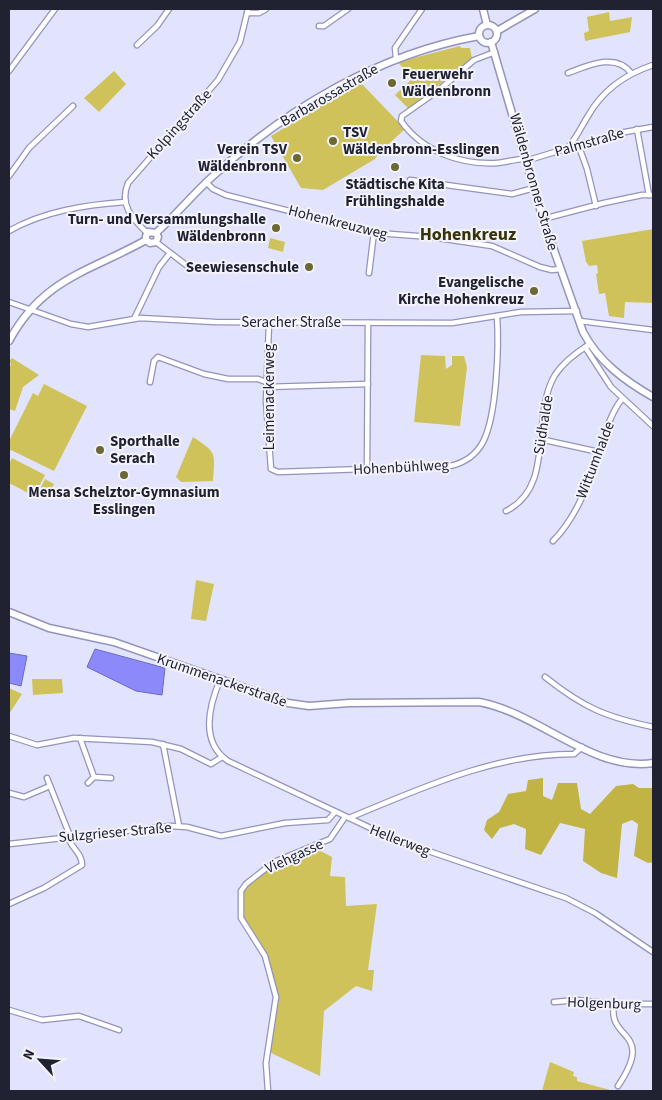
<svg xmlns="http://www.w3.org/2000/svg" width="662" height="1100" viewBox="0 0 662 1100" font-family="'Source Sans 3',sans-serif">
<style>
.green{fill:#cfc25a}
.forest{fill:#c1b445}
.water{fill:#8c89fa;stroke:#6c6abe}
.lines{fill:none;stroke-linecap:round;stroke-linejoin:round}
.street-casing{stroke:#9294bc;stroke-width:7}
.secondary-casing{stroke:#9294bc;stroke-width:9}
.street{stroke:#fff;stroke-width:4.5}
.secondary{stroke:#fff;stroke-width:6}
.poi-dot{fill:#6d6734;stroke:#f2f3fb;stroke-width:2}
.labels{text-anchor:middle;stroke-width:4;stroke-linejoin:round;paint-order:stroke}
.poi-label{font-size:15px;font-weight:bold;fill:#212231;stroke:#f2f3fb;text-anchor:end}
.street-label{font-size:15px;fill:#212231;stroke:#f2f3fb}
.quarter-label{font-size:18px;font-weight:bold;fill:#383307;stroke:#f2f3fb}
</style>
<rect width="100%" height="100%" fill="#e2e4fe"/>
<!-- green -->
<g class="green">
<path d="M609 12 610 21 632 17 630 32 585 41 584 33 589 31 587 17Z"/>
<path d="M460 46 461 48H470L472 58 409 109 395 95 412 79 398 62Z"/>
<path d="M114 71 126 84 99 112 84 98Z"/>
<path d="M360 82 405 129 379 153 375 159 323 190 301 188 271 136Z"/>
<path d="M653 229V303L625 302 624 318 609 316 605 293 599 294 596 274 598 273 597 265 589 266 586 262 582 241Z"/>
<path d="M270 238 285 242 283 252 268 248Z"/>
<path d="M421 355 445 356 446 369 452 365V356H464L467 367 460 426 414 422Z"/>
<path d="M12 358 39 375 23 387 15 411 9 409V369L11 364 9 361Z"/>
<path d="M44 384 87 406 54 471 11 450 9 452V441L33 393 38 396Z"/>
<path d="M193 437C217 453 215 452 213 481L181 482 176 477Z"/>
<path d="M12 458 45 475 34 496 9 483V464Z"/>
<path d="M45 479 54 484 47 498 38 493Z"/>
<path d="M196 580 214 584 206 621 191 619Z"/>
<path d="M32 679H62L63 693 33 695Z"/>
<path d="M9 688 22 694 9 714Z"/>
<path d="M315 848 332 857 330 876 345 877 346 906 377 904 368 970H374L372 991 356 986 324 1011 320 1076 269 1052 277 995 266 954 243 920 241 898 245 887 274 864Z"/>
<path d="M550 1062 574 1072 573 1076 577 1077V1081L614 1091H542Z"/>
</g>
<!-- forest -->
<path class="forest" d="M543 778V796L552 800 558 783H577L581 809 590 814 616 786 633 784 639 788H653V862L648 863 634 856 638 824 632 820 622 824 617 878 601 873 583 861 585 829 560 823 541 855 525 849 526 829 514 824 500 828 492 839 484 830 487 820 499 812 508 794 526 791 528 780Z"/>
<!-- water -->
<g class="water">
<path d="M95 649 165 668 162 695 136 691 87 667Z"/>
<path d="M9 653 27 656 21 686 9 683Z"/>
</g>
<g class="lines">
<!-- street casing -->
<g class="street-casing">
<g id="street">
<path d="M247 13H259L266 9"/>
<path d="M319 26H324L348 9"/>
<path d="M137 45 157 26 169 9"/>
<path d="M495 52 474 60 439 90 402 116 401 121C423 152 461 165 497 163 510 162 520 157 532 159L614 134 653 127"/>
<path d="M396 58 395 48 422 9"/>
<path d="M9 71 55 9"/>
<path d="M568 73C587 66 616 52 631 73"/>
<path d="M637 129 649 195"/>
<path d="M578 144 587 169 596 206"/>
<path d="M569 146C577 137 581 127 588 116 602 91 626 74 653 65"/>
<path d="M9 176 29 148 73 106"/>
<path d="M410 180 512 194 534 188"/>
<path d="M206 182 213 189 226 195 377 233 431 237 492 246 540 267 552 270 560 269"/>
<path d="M543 219 604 203 642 195H653"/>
<path d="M9 231C44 211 85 205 125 202"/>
<path d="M147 233C132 218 119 205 128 183L218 80 240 42 248 9"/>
<path d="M156 242 190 268"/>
<path d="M369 273 374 232"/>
<path d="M9 302 71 324 88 327 140 318 215 322 452 323 521 312 577 311"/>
<path d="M134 319 159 267 170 253"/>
<path d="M580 321 653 330"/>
<path d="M269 323 266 401 271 469 278 472 450 466C464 463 476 455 483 442 497 415 499 346 497 316"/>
<path d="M585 347 611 387 653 426"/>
<path d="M150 382 154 361 158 357 204 374 228 379H258L266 382"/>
<path d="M266 387 368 384"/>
<path d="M540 439 599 452"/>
<path d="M367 469 368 323"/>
<path d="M506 511C556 487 530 416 555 375 564 361 577 352 590 344"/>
<path d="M553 541C577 517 589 482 599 452 605 434 610 414 622 399"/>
<path d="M545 677C584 708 606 717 653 727"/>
<path d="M220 680C209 706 200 742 228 761L396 840 566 898 595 913 653 952"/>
<path d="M9 736 37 745 74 738 152 742 181 749 211 764 222 757"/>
<path d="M80 738 94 777 111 778"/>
<path d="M163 744 179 826"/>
<path d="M47 778 70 836"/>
<path d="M88 783 94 777"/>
<path d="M9 793 24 797 50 786"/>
<path d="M349 818C422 788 494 754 574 754L582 747"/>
<path d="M9 844 170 826 187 827 221 836 285 823 328 820 335 812"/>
<path d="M9 904 44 888 82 865C82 852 70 848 68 836"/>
<path d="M554 1002 577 1000 614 1004H653"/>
<path d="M614 1004C607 1042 656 1029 618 1086"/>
<path d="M9 1010 42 1020 79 1016 119 1030"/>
<path d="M268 1091 266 1063 276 997 265 956 241 918V891L246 884 274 862 330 839 345 817"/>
</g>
</g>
<!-- secondary casing -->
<g class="secondary-casing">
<g id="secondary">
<path d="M483 9 487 25"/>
<circle cx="488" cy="34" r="9"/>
<path d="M497 31 535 9"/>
<path d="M491 42 543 219 583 332C599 362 625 381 653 397"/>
<path d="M156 233C176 215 193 194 213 176 288 108 379 54 479 36"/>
<path d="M146 240 150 243 156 242 158 237 156 233"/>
<path d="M146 240V236L148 232 156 233"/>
<path d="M9 341C43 278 89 272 146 240"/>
<path d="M9 612 49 628 114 642 288 703 309 706 349 703 479 702C539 713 592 772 653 763"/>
</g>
</g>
<!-- street -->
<use href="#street" class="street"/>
<!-- secondary -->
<use href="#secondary" class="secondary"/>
</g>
<!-- markers -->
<g class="poi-dot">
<circle cx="392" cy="83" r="5"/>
<circle cx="333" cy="141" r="5"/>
<circle cx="297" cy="158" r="5"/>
<circle cx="395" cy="167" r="5"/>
<circle cx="276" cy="228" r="5"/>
<circle cx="309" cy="267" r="5"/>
<circle cx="534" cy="291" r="5"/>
<circle cx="100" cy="450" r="5"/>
<circle cx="124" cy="475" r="5"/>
</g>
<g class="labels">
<!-- poi labels -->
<g class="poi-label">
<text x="402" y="79" text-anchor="start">Feuerwehr<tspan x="402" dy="17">Wäldenbronn</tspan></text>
<text x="343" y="137" text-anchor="start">TSV<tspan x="343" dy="17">Wäldenbronn-Esslingen</tspan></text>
<text x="287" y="154">Verein TSV<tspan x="287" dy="17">Wäldenbronn</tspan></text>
<text x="395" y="189" text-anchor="middle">Städtische Kita<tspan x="395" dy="17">Frühlingshalde</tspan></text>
<text x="266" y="224">Turn- und Versammlungshalle<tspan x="266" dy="17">Wäldenbronn</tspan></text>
<text x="299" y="272">Seewiesenschule</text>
<text x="524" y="287">Evangelische<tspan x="524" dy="17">Kirche Hohenkreuz</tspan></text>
<text x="110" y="446" text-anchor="start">Sporthalle<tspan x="110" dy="17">Serach</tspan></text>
<text x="124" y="497" text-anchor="middle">Mensa Schelztor-Gymnasium<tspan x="124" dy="17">Esslingen</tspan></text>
</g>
<!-- street labels -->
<g class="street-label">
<text transform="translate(329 95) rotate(-30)" y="5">Barbarossastraße</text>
<text transform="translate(179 124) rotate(-48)" y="5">Kolpingstraße</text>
<text transform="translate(589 142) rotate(-16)" y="5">Palmstraße</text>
<text transform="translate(534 182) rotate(74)" y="5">Wäldenbronner Straße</text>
<text transform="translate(338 222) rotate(14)" y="5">Hohenkreuzweg</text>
<text x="291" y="327">Seracher Straße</text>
<text transform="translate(269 397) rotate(-90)" y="5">Leimenackerweg</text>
<text transform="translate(543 425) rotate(-81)" y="5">Südhalde</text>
<text transform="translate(595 460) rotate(-69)" y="5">Wittumhalde</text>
<text transform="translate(401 467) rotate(-3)" y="5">Hohenbühlweg</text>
<text transform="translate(222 680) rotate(19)" y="5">Krummenackerstraße</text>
<text transform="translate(115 832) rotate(-5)" y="5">Sulzgrieser Straße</text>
<text transform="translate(400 840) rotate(21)" y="5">Hellerweg</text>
<text transform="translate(294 856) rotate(-25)" y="5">Viehgasse</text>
<text transform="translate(604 1003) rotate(2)" y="5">Holgenburg</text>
</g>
<!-- quarter labels -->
<g class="quarter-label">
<text x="468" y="240">Hohenkreuz</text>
</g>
</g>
<!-- border -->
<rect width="662" height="1100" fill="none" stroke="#212231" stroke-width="20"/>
<!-- north arrow -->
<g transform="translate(40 1060) rotate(296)" stroke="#f2f3fb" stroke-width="4" paint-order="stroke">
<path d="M0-4L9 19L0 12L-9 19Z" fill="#212231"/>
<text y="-8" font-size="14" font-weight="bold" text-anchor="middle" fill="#212231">N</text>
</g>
</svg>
